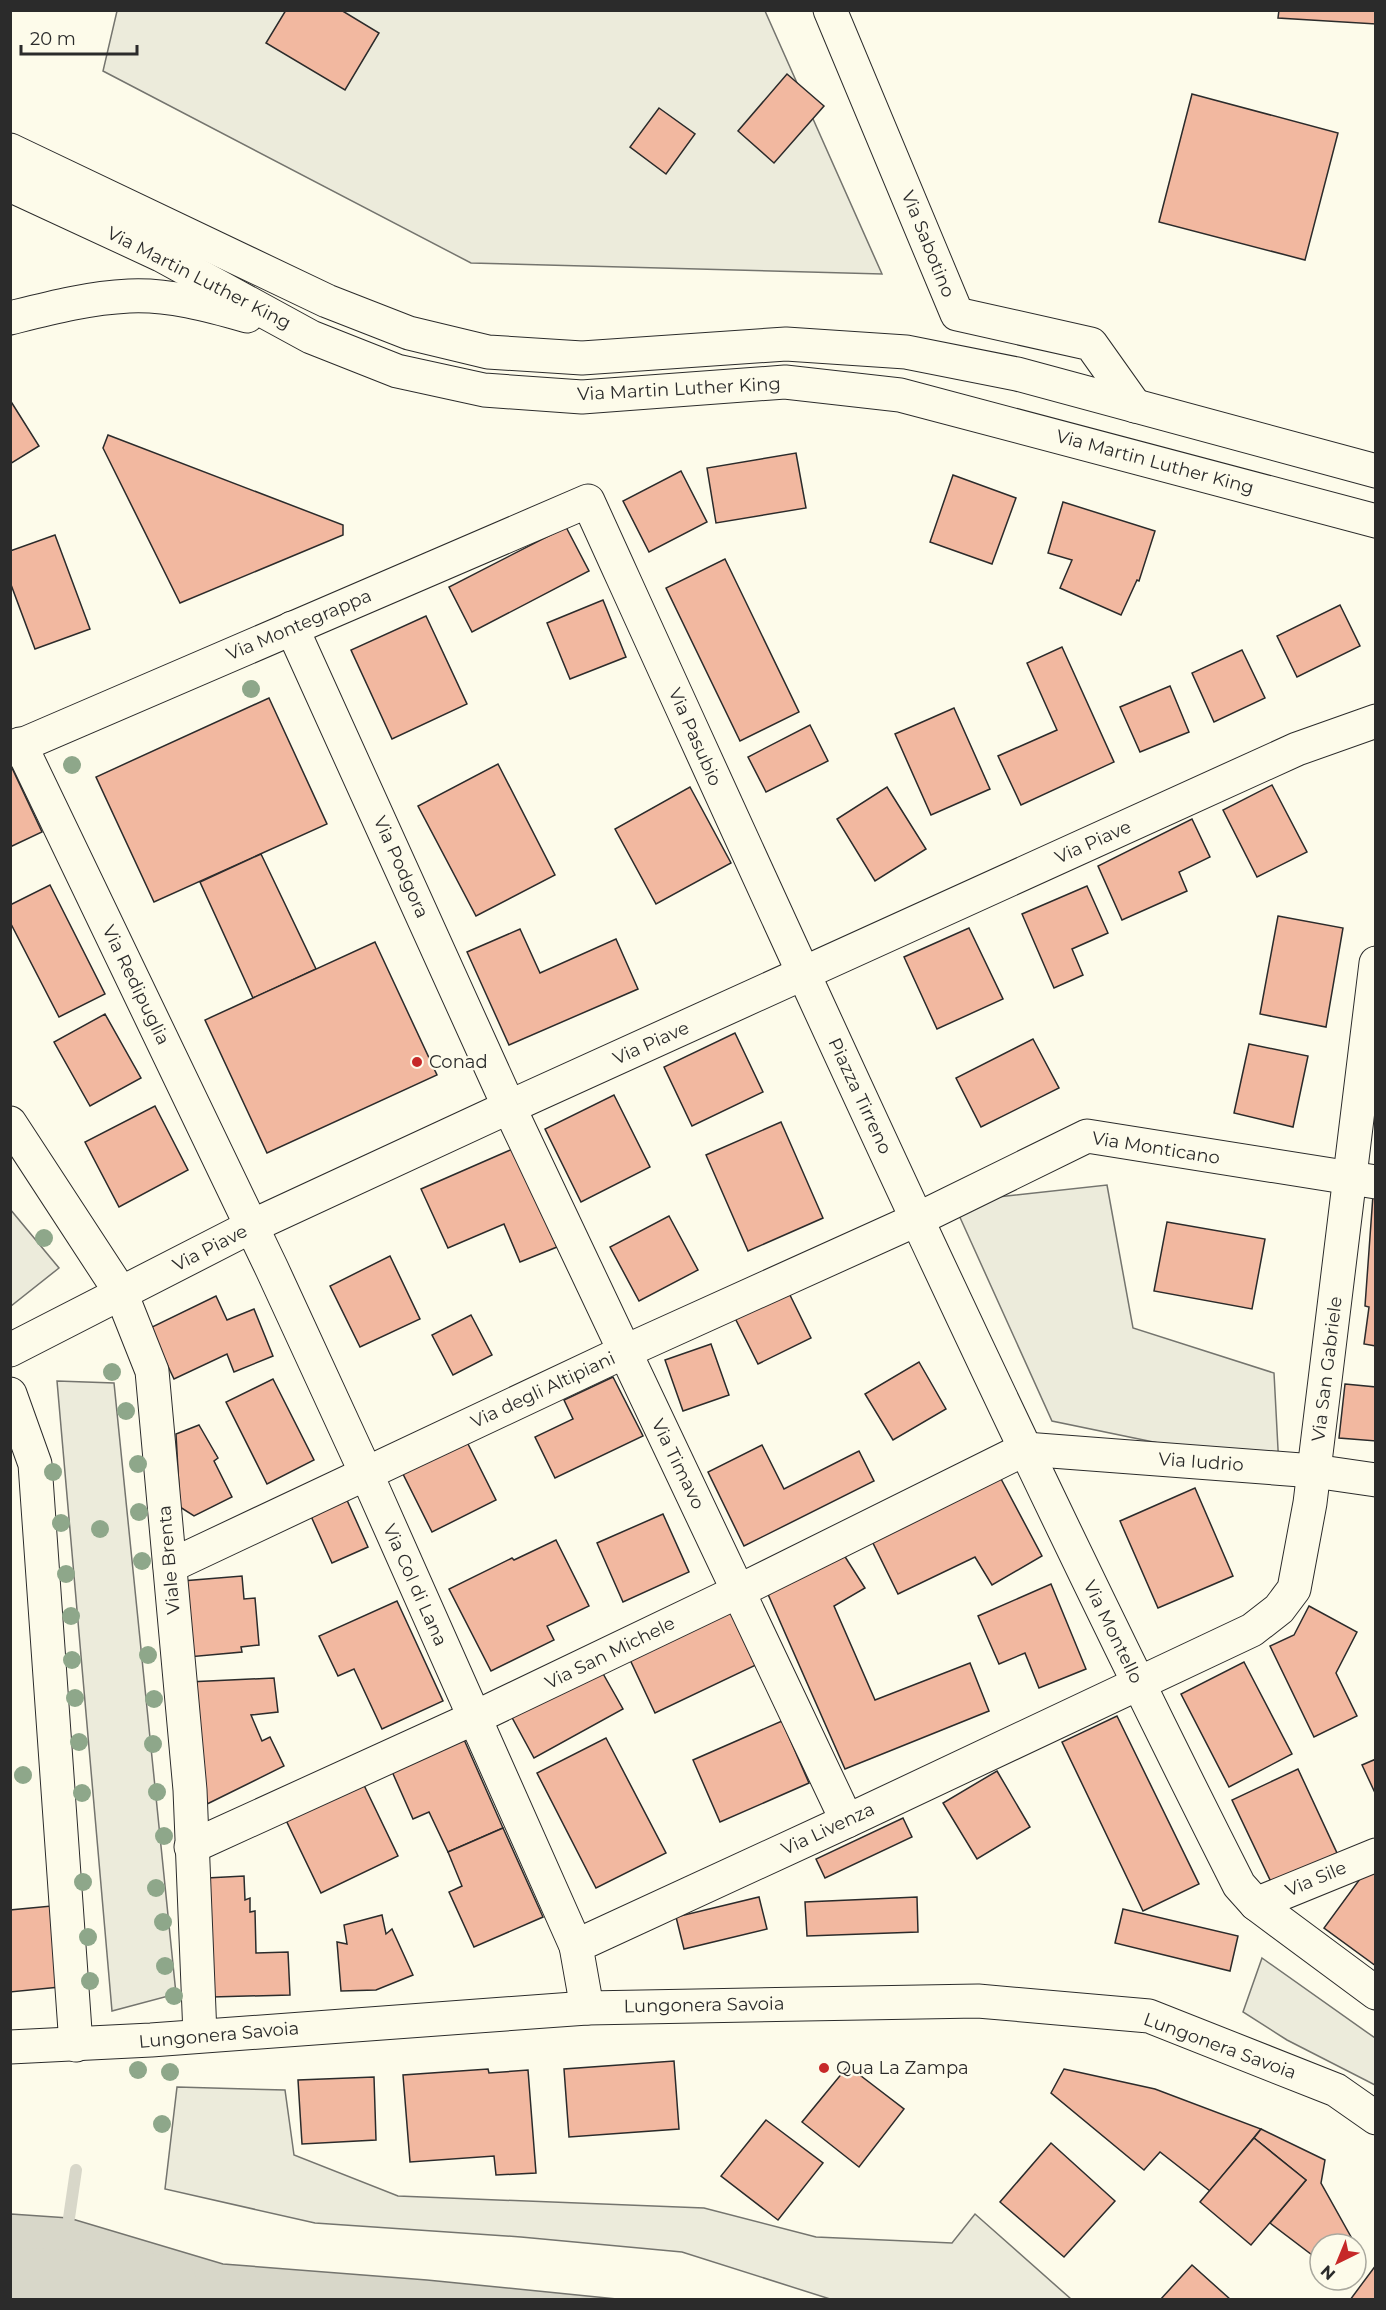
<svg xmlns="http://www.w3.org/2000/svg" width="1386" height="2310" viewBox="0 0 1386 2310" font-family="Montserrat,sans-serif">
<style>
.green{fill:#ecebdb;stroke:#74746e;stroke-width:1.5}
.water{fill:#d8d7c9;stroke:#74746e;stroke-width:1.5}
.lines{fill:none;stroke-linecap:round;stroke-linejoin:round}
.stream{stroke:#d8d7c9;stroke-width:12}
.river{stroke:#d8d7c9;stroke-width:69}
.building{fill:#f2b8a0;stroke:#2b2b2b;stroke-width:1.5}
.minor-casing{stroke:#2b2b2b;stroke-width:35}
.major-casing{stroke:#2b2b2b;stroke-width:35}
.minor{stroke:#fdfbea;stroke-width:33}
.major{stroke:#fdfbea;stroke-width:33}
.tree{fill:#8ea78a}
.poi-dot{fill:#c62828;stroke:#fdfbea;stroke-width:2}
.labels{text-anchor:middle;stroke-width:4.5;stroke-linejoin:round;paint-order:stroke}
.street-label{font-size:18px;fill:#2b2b2b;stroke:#fdfbea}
.poi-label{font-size:18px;fill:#2b2b2b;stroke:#fdfbea;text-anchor:start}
</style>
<rect width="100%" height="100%" fill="#fdfbea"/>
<!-- green -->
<g class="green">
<path d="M117 11H765L882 274 471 263 103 71Z"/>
<path d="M1107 1185 1133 1328 1274 1373 1279 1468 1052 1421 953 1202Z"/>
<path d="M10 1209 59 1268 11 1306H10Z"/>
<path d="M57 1381 114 1383 176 1994 112 2011Z"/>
<path d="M1262 1958 1375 2038V2085L1287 2040 1243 2012Z"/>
<path d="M177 2087 285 2090 294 2155 398 2196 704 2208 816 2237 952 2243 975 2214 1071 2299H830L682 2252 521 2237 315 2223 165 2189Z"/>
<path d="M10 2286H11L77 2299H11Z"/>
</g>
<!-- water -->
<path class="water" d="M11 2214 69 2218 223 2264 427 2280 617 2299 144 2300 11 2274Z"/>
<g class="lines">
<!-- stream -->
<path class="stream" d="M69 2218 76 2170"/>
<!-- river -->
<path class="river" d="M10 2282 164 2289"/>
</g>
<!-- building -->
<g class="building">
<path d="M286 10H341L379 33 345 90 266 43Z"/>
<path d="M1279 10H1376V24L1278 18Z"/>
<path d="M787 74 824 106 774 163 738 131Z"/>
<path d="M1192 94 1338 133 1305 260 1159 222Z"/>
<path d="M659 108 695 134 666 174 630 147Z"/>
<path d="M10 400 39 446 10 464Z"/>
<path d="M108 435 343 525V535L180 603 103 448Z"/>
<path d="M796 453 806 508 716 523 707 468Z"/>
<path d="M681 471 707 522 649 552 623 501Z"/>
<path d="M953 475 1016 498 992 564 930 542Z"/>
<path d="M1063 502 1155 531 1139 581 1137 580 1121 615 1060 588 1072 560 1048 553Z"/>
<path d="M566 527 589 571 472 632 449 587Z"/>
<path d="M55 535 90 629 35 649 10 582V551Z"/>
<path d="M725 559 799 712 740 741 666 588Z"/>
<path d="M603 600 626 657 570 679 547 623Z"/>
<path d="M1340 605 1360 646 1297 677 1277 636Z"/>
<path d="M426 616 467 704 392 739 351 650Z"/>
<path d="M1062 647 1114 762 1021 805 998 756 1057 730 1027 663Z"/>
<path d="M1242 650 1265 698 1214 722 1192 673Z"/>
<path d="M1170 686 1189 732 1140 752 1120 707Z"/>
<path d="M269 698 327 824 154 902 96 777Z"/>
<path d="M954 708 990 789 931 815 895 734Z"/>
<path d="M810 725 828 761 766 792 748 757Z"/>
<path d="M498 764 555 875 476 916 418 806Z"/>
<path d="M12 768 42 832 10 847V769Z"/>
<path d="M1272 785 1307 852 1257 877 1223 810Z"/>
<path d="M690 787 731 863 656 904 615 829Z"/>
<path d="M887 787 926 849 875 881 837 819Z"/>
<path d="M1192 819 1210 857 1179 872 1187 891 1122 920 1098 866Z"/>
<path d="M261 854 316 969 253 998 200 882Z"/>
<path d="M50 885 105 994 59 1017 10 922V905Z"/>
<path d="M1087 886 1108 933 1072 949 1083 975 1054 988 1022 914Z"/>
<path d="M1278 916 1343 928 1326 1027 1260 1014Z"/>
<path d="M969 928 1003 999 937 1029 904 957Z"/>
<path d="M520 929 540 973 616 939 638 989 509 1045 467 952Z"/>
<path d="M375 942 437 1075 267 1153 205 1020Z"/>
<path d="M105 1014 141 1078 90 1106 54 1042Z"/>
<path d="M735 1033 763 1092 692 1126 664 1067Z"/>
<path d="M1033 1039 1059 1088 981 1127 956 1078Z"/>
<path d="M1249 1044 1308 1056 1293 1127 1234 1113Z"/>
<path d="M614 1095 650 1167 581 1202 545 1129Z"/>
<path d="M155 1106 188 1170 119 1207 85 1142Z"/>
<path d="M781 1122 823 1218 748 1251 706 1155Z"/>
<path d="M515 1148 557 1247 520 1262 504 1224 448 1248 421 1189Z"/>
<path d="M1373 1195 1376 1196V1346L1364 1344 1369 1307 1365 1306Z"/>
<path d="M669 1216 698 1270 639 1301 610 1247Z"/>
<path d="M1167 1222 1265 1239 1252 1309 1154 1291Z"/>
<path d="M390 1256 420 1319 360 1347 330 1286Z"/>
<path d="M787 1289 811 1338 758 1364 734 1316Z"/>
<path d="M216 1296 227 1320 254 1309 273 1356 234 1372 227 1354 174 1379 150 1328Z"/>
<path d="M471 1315 492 1355 453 1375 432 1335Z"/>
<path d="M711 1344 729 1395 683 1411 665 1360Z"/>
<path d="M919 1362 946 1409 893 1440 865 1394Z"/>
<path d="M613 1377 643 1436 555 1478 535 1437 573 1419 564 1400Z"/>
<path d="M273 1379 314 1460 267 1484 226 1402Z"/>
<path d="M1345 1384 1376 1387V1441L1339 1438Z"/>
<path d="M199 1425 218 1458 214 1461 232 1497 194 1516 180 1507 176 1434Z"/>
<path d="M466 1440 496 1500 432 1532 402 1472Z"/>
<path d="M762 1445 784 1489 859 1451 874 1481 744 1546 708 1472Z"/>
<path d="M1000 1477 1042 1556 992 1585 975 1557 898 1594 871 1539Z"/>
<path d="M1195 1488 1233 1576 1158 1608 1120 1521Z"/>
<path d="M346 1498 368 1547 332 1563 310 1514Z"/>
<path d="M663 1514 689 1572 623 1602 597 1543Z"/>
<path d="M556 1540 589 1606 547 1626 554 1640 491 1671 449 1589 512 1558 514 1560Z"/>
<path d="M842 1552 865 1588 834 1606 875 1700 970 1663 989 1711 845 1769 767 1592Z"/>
<path d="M242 1576 244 1599 255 1598 259 1645 241 1647 242 1652 188 1657 182 1581Z"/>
<path d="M1051 1584 1086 1669 1039 1688 1025 1653 999 1664 978 1616Z"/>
<path d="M397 1601 443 1701 382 1729 354 1669 338 1676 319 1636Z"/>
<path d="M728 1601 758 1664 655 1713 625 1649Z"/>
<path d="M1309 1606 1357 1632 1336 1673 1357 1716 1314 1737 1270 1646 1294 1635Z"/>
<path d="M1244 1662 1292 1754 1229 1787 1181 1694Z"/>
<path d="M597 1663 623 1709 534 1758 509 1712Z"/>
<path d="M274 1678 278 1712 251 1715 262 1741 270 1737 284 1766 201 1807 188 1682Z"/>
<path d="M1117 1716 1199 1884 1143 1911 1062 1742Z"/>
<path d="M782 1721 809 1783 720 1822 693 1760Z"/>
<path d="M462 1735 503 1828 448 1852 429 1812 413 1819 390 1767Z"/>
<path d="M606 1738 666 1853 596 1888 537 1773Z"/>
<path d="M1376 1759V1795L1362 1765Z"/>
<path d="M1298 1769 1337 1853 1272 1884 1232 1800Z"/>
<path d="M997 1771 1030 1827 977 1859 943 1803Z"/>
<path d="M361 1779 398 1856 321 1893 284 1816Z"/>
<path d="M903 1818 912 1837 825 1878 816 1859Z"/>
<path d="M503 1828 543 1917 474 1947 449 1892 462 1886 448 1852Z"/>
<path d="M1368 1868 1376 1874V1966L1324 1928Z"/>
<path d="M244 1876 245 1900 250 1898V1912L255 1911 256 1953 288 1952 290 1995 212 1997 207 1878Z"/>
<path d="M759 1897 767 1929 684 1949 676 1917Z"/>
<path d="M917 1897 918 1932 807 1936 805 1902Z"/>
<path d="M62 1905 70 1986 10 1992V1910Z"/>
<path d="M1123 1909 1238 1936 1230 1971 1115 1943Z"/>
<path d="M382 1915 386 1934 392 1929 413 1975 376 1990 341 1991 337 1942 347 1944 344 1925Z"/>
<path d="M674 2061 679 2129 569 2137 564 2069Z"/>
<path d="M848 2066 904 2109 859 2167 802 2122Z"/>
<path d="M488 2069 489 2073 528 2070 536 2173 496 2175 494 2156 410 2162 403 2075Z"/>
<path d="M1064 2069 1155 2089 1261 2129 1210 2191 1160 2152 1144 2170 1051 2093Z"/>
<path d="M374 2077 376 2140 302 2144 298 2080Z"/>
<path d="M766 2120 823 2163 778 2220 721 2176Z"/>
<path d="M1261 2129 1325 2160 1321 2183 1355 2244H1320V2261L1270 2223 1306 2180 1254 2138Z"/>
<path d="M1254 2138 1306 2180 1251 2245 1200 2202Z"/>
<path d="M1051 2143 1115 2201 1064 2257 1000 2202Z"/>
<path d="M1192 2265 1231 2300H1160Z"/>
<path d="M1376 2265V2300H1350Z"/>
</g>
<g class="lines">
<!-- minor casing -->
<g class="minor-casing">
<g id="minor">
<path d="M830 10 957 314 1091 344 1135 406"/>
<path d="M292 628 509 1107 847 1821"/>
<path d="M20 744 272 1269 366 1473 576 1946"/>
<path d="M10 750 588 501C799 965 1009 1430 1239 1885L1256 1904 1376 1993"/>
<path d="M10 1123 121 1293 152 1371 190 1790 200 2035"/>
<path d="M10 1350 252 1226 509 1107 1297 749 1376 721"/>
<path d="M10 1394 35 1464 76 2045"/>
<path d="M170 1566 624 1352 918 1219 1087 1136 1376 1182"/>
<path d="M191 1847 474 1718 739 1591 1025 1449 1314 1471 1376 1480"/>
<path d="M1256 1904 1376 1855"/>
<path d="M587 2008 576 1946 847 1821 1252 1630 1279 1609 1294 1589 1310 1503 1376 963"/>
<path d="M10 2047 151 2040 587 2008 978 2001 1149 2016 1336 2090 1376 2118"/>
</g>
</g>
<!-- major casing -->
<g class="major-casing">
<g id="major">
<path d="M10 150 327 301 409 333 488 352 582 358 786 344 906 352 1017 374 1376 471"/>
<path d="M10 185 161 255 311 337 397 371 484 390 582 397 785 382 900 395 1376 521"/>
<path d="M10 318C50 308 88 298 129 296 168 294 209 305 247 316"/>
</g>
</g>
<!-- minor -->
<use href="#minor" class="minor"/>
<!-- major -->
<use href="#major" class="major"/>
</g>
<!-- trees -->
<g class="tree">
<circle cx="251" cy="689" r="9"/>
<circle cx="72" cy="765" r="9"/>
<circle cx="44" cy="1238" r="9"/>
<circle cx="112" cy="1372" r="9"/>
<circle cx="126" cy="1411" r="9"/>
<circle cx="138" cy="1464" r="9"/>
<circle cx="53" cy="1472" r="9"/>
<circle cx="139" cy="1512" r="9"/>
<circle cx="61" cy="1523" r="9"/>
<circle cx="100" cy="1529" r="9"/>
<circle cx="142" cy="1561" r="9"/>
<circle cx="66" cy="1574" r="9"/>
<circle cx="71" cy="1616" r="9"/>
<circle cx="148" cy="1655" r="9"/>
<circle cx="72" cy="1660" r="9"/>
<circle cx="75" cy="1698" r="9"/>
<circle cx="154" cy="1699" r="9"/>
<circle cx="79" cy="1742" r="9"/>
<circle cx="153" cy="1744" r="9"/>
<circle cx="23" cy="1775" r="9"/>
<circle cx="157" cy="1792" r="9"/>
<circle cx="82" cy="1793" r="9"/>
<circle cx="164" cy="1836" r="9"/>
<circle cx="83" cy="1882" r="9"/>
<circle cx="156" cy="1888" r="9"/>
<circle cx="163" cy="1922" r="9"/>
<circle cx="88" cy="1937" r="9"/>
<circle cx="165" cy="1966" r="9"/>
<circle cx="90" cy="1981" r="9"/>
<circle cx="174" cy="1996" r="9"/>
<circle cx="138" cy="2070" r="9"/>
<circle cx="170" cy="2072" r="9"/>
<circle cx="162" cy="2124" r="9"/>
</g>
<!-- markers -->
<g class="poi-dot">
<circle cx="417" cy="1062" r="6"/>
<circle cx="824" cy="2068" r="6"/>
</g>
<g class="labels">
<!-- street labels -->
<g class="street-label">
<text transform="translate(928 244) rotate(68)" y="6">Via Sabotino</text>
<text transform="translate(199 278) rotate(27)" y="6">Via Martin Luther King</text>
<text transform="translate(679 389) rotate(-3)" y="6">Via Martin Luther King</text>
<text transform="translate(1155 462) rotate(15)" y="6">Via Martin Luther King</text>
<text transform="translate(299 625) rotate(-23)" y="6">Via Montegrappa</text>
<text transform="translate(695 737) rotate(66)" y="6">Via Pasubio</text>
<text transform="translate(1093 842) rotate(-24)" y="6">Via Piave</text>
<text transform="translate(401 867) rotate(66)" y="6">Via Podgora</text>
<text transform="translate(136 985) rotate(64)" y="6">Via Redipuglia</text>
<text transform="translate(651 1043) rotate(-24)" y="6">Via Piave</text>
<text transform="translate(860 1096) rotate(65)" y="6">Piazza Tirreno</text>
<text transform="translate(1156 1148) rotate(9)" y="6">Via Monticano</text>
<text transform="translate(210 1248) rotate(-27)" y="6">Via Piave</text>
<text transform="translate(1327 1369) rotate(-83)" y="6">Via San Gabriele</text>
<text transform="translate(543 1390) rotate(-25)" y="6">Via degli Altipiani</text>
<text transform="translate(1201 1462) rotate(4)" y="6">Via Iudrio</text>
<text transform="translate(678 1464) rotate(64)" y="6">Via Timavo</text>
<text transform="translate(169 1560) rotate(-95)" y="6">Viale Brenta</text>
<text transform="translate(415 1585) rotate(66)" y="6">Via Col di Lana</text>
<text transform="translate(1113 1632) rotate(64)" y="6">Via Montello</text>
<text transform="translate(610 1653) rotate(-26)" y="6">Via San Michele</text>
<text transform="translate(828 1829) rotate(-25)" y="6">Via Livenza</text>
<text transform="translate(1316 1879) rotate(-23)" y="6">Via Sile</text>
<text transform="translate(704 2005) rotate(-1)" y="6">Lungonera Savoia</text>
<text transform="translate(219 2035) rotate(-5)" y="6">Lungonera Savoia</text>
<text transform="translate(1220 2046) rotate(20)" y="6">Lungonera Savoia</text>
</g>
<!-- poi labels -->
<g class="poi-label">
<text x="429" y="1068">Conad</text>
<text x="836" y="2074">Qua La Zampa</text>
</g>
</g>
<!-- border -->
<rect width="1386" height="2310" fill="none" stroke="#2b2b2b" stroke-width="24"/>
<!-- north arrow -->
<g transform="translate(1338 2262) rotate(223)"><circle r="28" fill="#fdfbea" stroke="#a9a89e" stroke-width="1.5"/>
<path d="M0-4.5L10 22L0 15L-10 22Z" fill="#c62828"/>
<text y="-9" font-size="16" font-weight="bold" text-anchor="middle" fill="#2b2b2b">N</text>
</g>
<!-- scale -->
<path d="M21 45v9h116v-9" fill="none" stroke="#2b2b2b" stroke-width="3"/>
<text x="30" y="45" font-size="18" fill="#2b2b2b" stroke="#fdfbea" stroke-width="4.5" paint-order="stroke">20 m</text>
</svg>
